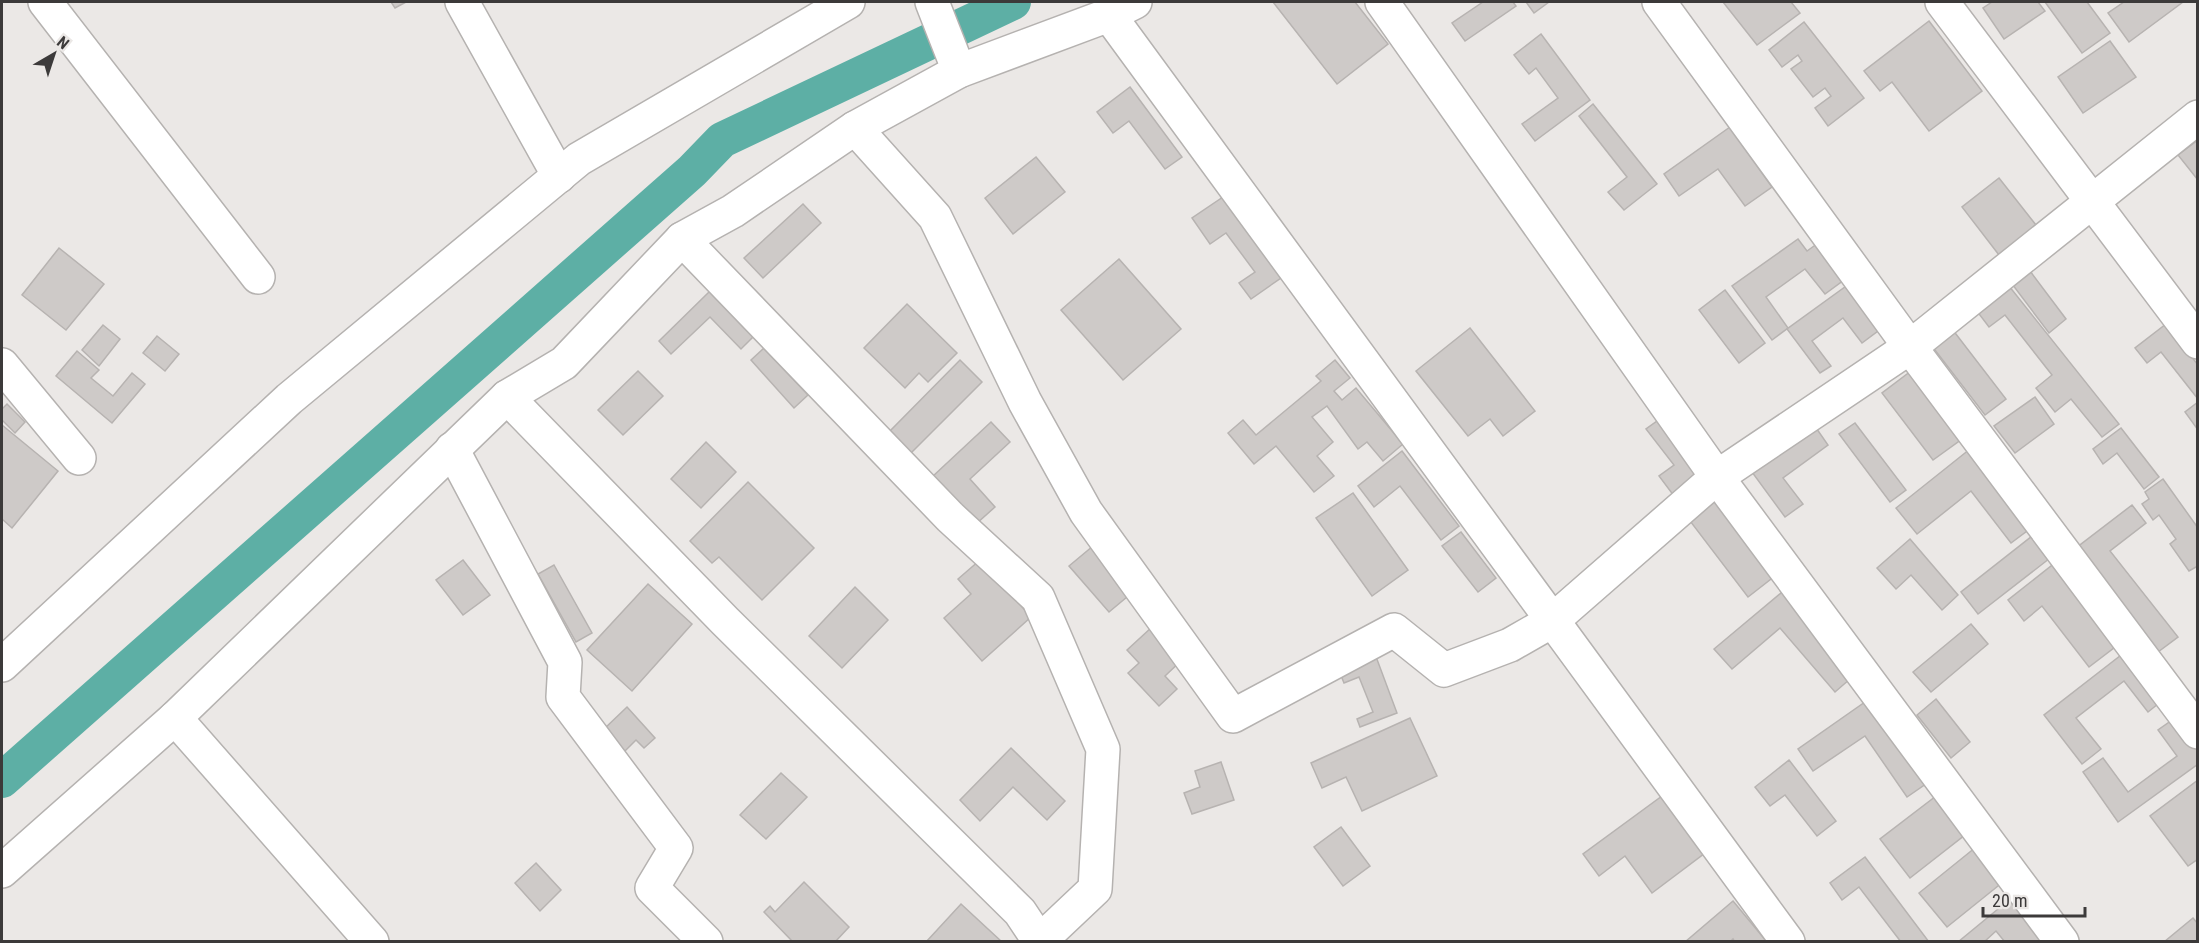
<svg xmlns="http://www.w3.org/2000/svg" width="2199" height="943" viewBox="0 0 2199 943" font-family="'Roboto Condensed',sans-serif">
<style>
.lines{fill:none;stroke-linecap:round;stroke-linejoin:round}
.canal{stroke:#5dafa5;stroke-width:36}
.building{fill:#cecac8;stroke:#b7b3b1;stroke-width:1.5}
.minor-casing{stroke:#b5b2b0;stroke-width:36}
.tertiary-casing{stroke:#b5b2b0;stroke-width:36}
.minor{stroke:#fff;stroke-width:33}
.tertiary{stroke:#fff;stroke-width:33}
</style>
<rect width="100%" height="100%" fill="#ebe8e6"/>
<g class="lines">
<!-- canal -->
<path class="canal" d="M2 780 692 171 722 140 1013 2"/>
</g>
<!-- building -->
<g class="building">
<path d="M391 2H406L395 8Z"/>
<path d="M1273 2H1355L1388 44 1337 84Z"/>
<path d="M1483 2H1513L1516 6 1465 41 1452 23Z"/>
<path d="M1526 2H1549L1534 13Z"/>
<path d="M1723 2H1791L1800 13 1757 45Z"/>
<path d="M1992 2H2038L2045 11 2004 39 1983 8Z"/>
<path d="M2045 2H2087L2110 33 2082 53Z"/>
<path d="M2124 2H2183L2129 42 2108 13Z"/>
<path d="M1929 21 1982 91 1929 131 1892 82 1880 91 1864 71Z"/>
<path d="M1804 22 1864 98 1828 126 1815 108 1831 96 1825 88 1813 97 1791 69 1802 61 1798 55 1782 67 1769 50Z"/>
<path d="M1541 34 1590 100 1535 141 1522 124 1558 98 1536 68 1529 74 1514 55Z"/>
<path d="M2110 41 2136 77 2083 113 2058 77Z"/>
<path d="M1130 87 1182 157 1165 169 1129 121 1113 133 1097 112Z"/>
<path d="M1593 104 1657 184 1624 210 1608 192 1627 177 1579 116Z"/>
<path d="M1730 127 1772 187 1745 206 1718 169 1679 196 1664 174Z"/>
<path d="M2198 140V180L2178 155Z"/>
<path d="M1036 157 1065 192 1013 234 985 198Z"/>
<path d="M1999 178 2036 225 1999 255 1962 207Z"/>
<path d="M1223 197 1281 278 1251 299 1239 283 1255 272 1226 233 1210 244 1192 218Z"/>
<path d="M803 204 821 223 763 278 744 258Z"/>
<path d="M1798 239 1807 251 1821 241 1848 277 1825 294 1805 269 1766 297 1788 328 1772 340 1732 286Z"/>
<path d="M59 248 104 284 66 330 22 295Z"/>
<path d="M1119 259 1181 329 1123 380 1061 310Z"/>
<path d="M2024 263 2066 319 2049 333 2006 276Z"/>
<path d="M2005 281 2119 424 2102 437 2071 399 2055 412 2036 388 2052 375 2005 315 1989 327 1973 306Z"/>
<path d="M1849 284 1882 328 1862 343 1843 318 1812 341 1831 366 1820 373 1787 329Z"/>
<path d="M1725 290 1765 343 1739 363 1699 310Z"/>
<path d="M710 291 754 336 741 349 710 317 671 354 659 341Z"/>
<path d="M907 304 957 353 928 382 919 373 905 388 864 348Z"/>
<path d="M2166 324 2198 365V399L2161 352 2147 363 2135 348Z"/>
<path d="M103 325 120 339 99 366 82 350Z"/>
<path d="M1949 325 2006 399 1985 415 1928 341Z"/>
<path d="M1470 328 1535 411 1503 436 1490 419 1468 436 1416 371Z"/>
<path d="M157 336 179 354 165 371 143 353Z"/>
<path d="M764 348 808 395 794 408 751 360Z"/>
<path d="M77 351 99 370 91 378 113 396 132 373 145 384 112 423 56 376Z"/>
<path d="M960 360 982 382 911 453 889 432Z"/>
<path d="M1335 360 1350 378 1334 391 1342 400 1356 388 1403 444 1383 461 1367 442 1358 449 1327 406 1312 417 1333 442 1317 456 1334 476 1314 492 1276 446 1254 464 1228 433 1243 420 1256 435 1321 381 1316 376Z"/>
<path d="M638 371 663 396 623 435 598 410Z"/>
<path d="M1911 371 1962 439 1933 460 1882 393Z"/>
<path d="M2035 397 2054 424 2015 453 1994 426Z"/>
<path d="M2198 402V430L2185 412Z"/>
<path d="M7 404 25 422 15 433 2 420V409Z"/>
<path d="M1664 416 1706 471 1674 496 1659 476 1674 465 1646 429Z"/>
<path d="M991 422 1010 442 970 479 995 507 976 524 932 477Z"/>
<path d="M1812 422 1828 445 1783 478 1803 504 1785 517 1749 468Z"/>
<path d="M1855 423 1906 490 1890 502 1839 434Z"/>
<path d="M2 425 58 471 12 528 2 519Z"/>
<path d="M2121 428 2159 477 2144 489 2117 453 2103 464 2093 449Z"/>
<path d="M706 442 736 472 701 508 671 479Z"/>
<path d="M1970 449 2031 528 2011 543 1971 491 1917 534 1896 508Z"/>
<path d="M1402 451 1459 526 1441 540 1400 486 1374 507 1358 486Z"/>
<path d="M2163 479 2198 528V569L2196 567 2189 571 2170 544 2176 539 2159 515 2153 520 2142 504 2149 499 2145 492Z"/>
<path d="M748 482 814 548 762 600 719 557 712 563 690 541Z"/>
<path d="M1353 493 1408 570 1372 596 1316 518Z"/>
<path d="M1718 493 1780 572 1748 597 1687 517Z"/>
<path d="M2132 505 2146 523 2110 551 2178 637 2158 652 2076 548Z"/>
<path d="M1461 532 1496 578 1478 592 1442 546Z"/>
<path d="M2036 533 2054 555 1978 614 1961 592Z"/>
<path d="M1910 539 1958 595 1942 610 1911 575 1896 589 1877 568Z"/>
<path d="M1093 546 1133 592 1109 612 1069 566Z"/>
<path d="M463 560 490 595 463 615 436 580Z"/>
<path d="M980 560 1031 617 982 661 944 618 971 594 958 579Z"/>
<path d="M2056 562 2119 644 2089 667 2042 606 2024 621 2008 600Z"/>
<path d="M554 565 592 633 576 642 538 574Z"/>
<path d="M648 584 692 624 632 691 587 650Z"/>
<path d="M855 587 888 620 842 668 809 636Z"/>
<path d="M1787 588 1858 672 1835 692 1780 628 1732 669 1714 649Z"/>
<path d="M1971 624 1988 644 1931 692 1913 672Z"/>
<path d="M1152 627 1183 659 1165 676 1177 689 1159 706 1128 673 1139 663 1127 650Z"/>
<path d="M2125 652 2163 700 2148 712 2124 681 2076 718 2101 749 2082 764 2044 715Z"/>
<path d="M1375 654 1397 713 1360 727 1357 719 1373 712 1359 677 1344 683 1338 668Z"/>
<path d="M1875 695 1933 779 1907 797 1865 736 1813 771 1798 749Z"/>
<path d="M1936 699 1970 742 1951 758 1917 715Z"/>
<path d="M627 707 655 738 644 748 636 740 624 752 603 730Z"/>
<path d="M1410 718 1437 776 1362 811 1346 777 1322 788 1311 763Z"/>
<path d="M2175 718 2198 749V764L2118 822 2083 772 2103 758 2128 792 2177 756 2158 730Z"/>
<path d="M1011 748 1065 801 1047 820 1013 787 980 821 960 800Z"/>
<path d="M1789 760 1836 821 1817 836 1785 795 1770 806 1755 787Z"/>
<path d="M1221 762 1234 800 1192 814 1184 793 1200 787 1195 771Z"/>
<path d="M781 773 807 797 766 839 740 815Z"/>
<path d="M2198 780V859L2188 866 2150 816Z"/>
<path d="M1940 793 1970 831 1910 878 1880 839Z"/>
<path d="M1662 796 1705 853 1652 893 1625 856 1599 876 1583 854Z"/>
<path d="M1341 827 1370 866 1343 886 1314 847Z"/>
<path d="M1981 843 2008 878 1947 927 1919 893Z"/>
<path d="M1865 857 1929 942H1901L1859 887 1842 900 1830 883Z"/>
<path d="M536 863 561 890 540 911 515 883Z"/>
<path d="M804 882 849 927 835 942H793L764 912 770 906 775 912Z"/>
<path d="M2015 895 2052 942H2005L1996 931 1984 942H1958Z"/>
<path d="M1733 901 1767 942H1735L1733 939 1730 942H1685Z"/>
<path d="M961 904 1002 942H926Z"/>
<path d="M2193 918 2198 924V942H2164Z"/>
</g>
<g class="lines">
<!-- minor casing -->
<g class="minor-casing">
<g id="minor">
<path d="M45 2 258 277"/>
<path d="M462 2 559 176"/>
<path d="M932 2 959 71"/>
<path d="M1382 2 1717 477 2062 942"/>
<path d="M1659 2 1910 347 2198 732"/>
<path d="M1942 2 2198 342"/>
<path d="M1109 15 1788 942"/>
<path d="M855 128 935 217 1025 402 1086 512 1233 716 1394 630 1444 670 1510 645 1552 621 1717 477 1910 347 2198 117"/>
<path d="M682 239 950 517 1038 598 1103 749 1095 889 1041 940"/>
<path d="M2 365 79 458"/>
<path d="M507 397 725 621 1020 912 1040 942"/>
<path d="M452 449 565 662 563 697 676 848 652 888 706 942"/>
<path d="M175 718 372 942"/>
<path d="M2 871 175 718 507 397 564 363 682 239 733 211 855 128 959 71 1109 15 1135 2"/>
</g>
</g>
<!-- tertiary casing -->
<g class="tertiary-casing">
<path id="tertiary" d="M2 665 289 399 579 159 848 2"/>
</g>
<!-- minor -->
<use href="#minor" class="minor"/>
<!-- tertiary -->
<use href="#tertiary" class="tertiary"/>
</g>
<!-- border -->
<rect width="2199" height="943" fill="none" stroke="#3c3a3a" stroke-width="6"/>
<!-- north arrow -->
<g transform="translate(54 54) rotate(39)" stroke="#ebe8e6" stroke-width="4.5" paint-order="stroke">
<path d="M0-4.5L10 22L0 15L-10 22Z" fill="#3c3a3a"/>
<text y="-9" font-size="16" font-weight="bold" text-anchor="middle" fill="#3c3a3a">N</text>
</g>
<!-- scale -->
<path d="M1983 907v9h102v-9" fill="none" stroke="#3c3a3a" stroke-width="3"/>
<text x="1992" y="907" font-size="18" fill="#3c3a3a" stroke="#ebe8e6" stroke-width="4.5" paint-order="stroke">20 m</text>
</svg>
